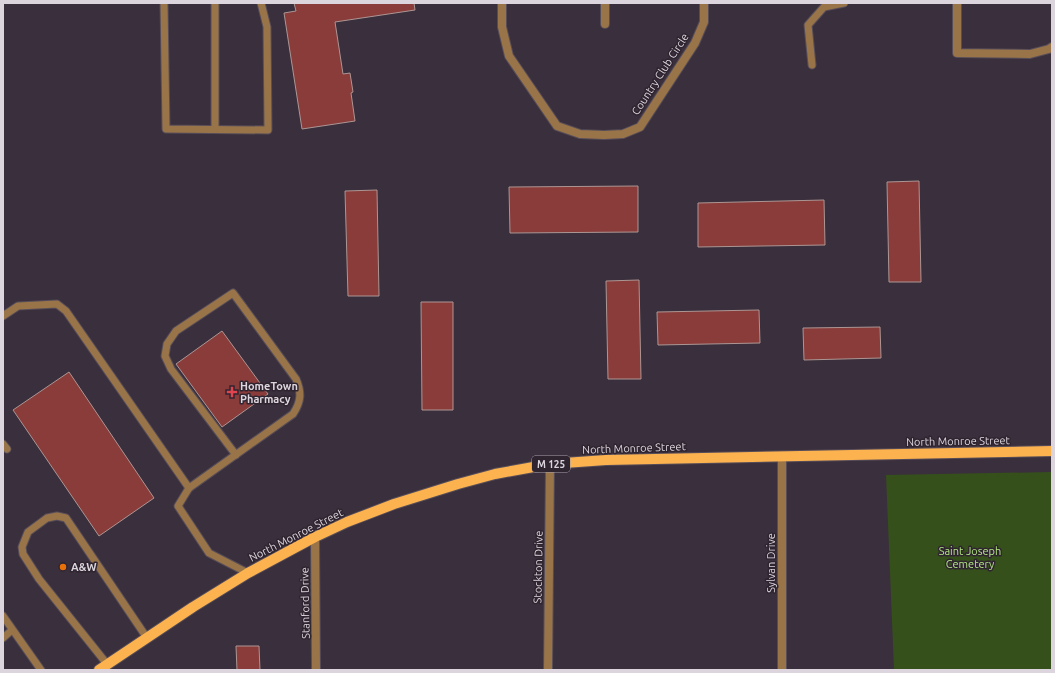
<svg xmlns="http://www.w3.org/2000/svg" width="1055" height="673" viewBox="0 0 1055 673" font-family="Ubuntu,sans-serif">
<style>
.green{fill:#36501c}
.building{fill:#8a3c3a;stroke:#ac9694}
.lines{fill:none;stroke-linecap:round;stroke-linejoin:round}
.lane-casing{stroke:#574d59;stroke-width:9}
.street-casing{stroke:#574d59;stroke-width:10}
.primary-casing{stroke:#574d59;stroke-width:12}
.lane{stroke:#987448;stroke-width:7}
.street{stroke:#987448;stroke-width:8}
.primary{stroke:#fcb24e;stroke-width:10}
.health-dot{fill:#e0444e;stroke:#2f2531;stroke-width:1.5}
.food-dot{fill:#e8710a;stroke:#2f2531;stroke-width:1.5}
.labels{text-anchor:middle;stroke-width:3;stroke-linejoin:round;paint-order:stroke}
.shield{fill:#2f2531;stroke:#a8a0a9;stroke-width:1}
.shield-label{font-size:10px;font-weight:bold;fill:#dcd5dd}
.street-label{font-size:11px;fill:#dcd5dd;stroke:#2f2531}
.poi-label{font-size:11px;font-weight:bold;fill:#dcd5dd;stroke:#2f2531;text-anchor:start}
.park-label{font-size:11px;fill:#b2e482;stroke:#2f2531}
</style>
<rect width="100%" height="100%" fill="#3a2f3c"/>
<!-- green -->
<path class="green" d="M1052 472V670H894L886 475Z"/>
<!-- building -->
<g class="building">
<path d="M294 3H414L415 10 335 22 343 74 350 73 353 92 351 93 355 121 302 129 284 13 296 11Z"/>
<path d="M919 181 921 282H889L887 182Z"/>
<path d="M638 186V232L510 233 509 187Z"/>
<path d="M377 190 379 296H348L345 191Z"/>
<path d="M824 200 825 245 698 247V203Z"/>
<path d="M639 280 641 379H608L606 281Z"/>
<path d="M421 302H453V410H422Z"/>
<path d="M759 310 760 343 658 345 657 312Z"/>
<path d="M880 327 881 358 804 360 803 328Z"/>
<path d="M222 331 268 394 222 427 176 364Z"/>
<path d="M69 372 154 498 99 536 13 410Z"/>
<path d="M236 646H259L260 670H237Z"/>
</g>
<g class="lines">
<!-- lane casing -->
<g class="lane-casing">
<g id="lane">
<path d="M164 3 166 129 268 130 267 27 261 3"/>
<path d="M215 3V129"/>
<path d="M812 65 808 25 824 7 844 3"/>
<path d="M3 316 18 306 57 304 66 311 189 488 178 506 209 553 248 573"/>
<path d="M3 444 7 449"/>
<path d="M189 488 293 414C301 402 302 393 296 379L233 293 176 331 167 344 165 356 171 369 236 455"/>
<path d="M3 616 41 670"/>
<path d="M3 638 12 630"/>
<path d="M107 664 39 579 23 554 22 547 28 532 47 518 57 516 66 518 147 638"/>
</g>
</g>
<!-- street casing -->
<g class="street-casing">
<g id="street">
<path d="M502 3V27L509 56 557 126 580 134 604 135 623 134 640 127 695 43 704 22V3"/>
<path d="M605 3V24"/>
<path d="M957 3V53L1030 54 1049 49 1052 47"/>
<path d="M315 537 316 670"/>
<path d="M548 670 550 464"/>
<path d="M782 670V456"/>
</g>
</g>
<!-- primary casing -->
<g class="primary-casing">
<path id="primary" d="M99 670 193 607 248 573 315 537 347 522 394 504 458 484 495 474 550 464 606 460 1052 451"/>
</g>
<!-- lane -->
<use href="#lane" class="lane"/>
<!-- street -->
<use href="#street" class="street"/>
<!-- primary -->
<use href="#primary" class="primary"/>
</g>
<!-- markers -->
<path class="health-dot" d="M230 386h4v4h4v4h-4v4h-4v-4h-4v-4h4z"/>
<circle class="food-dot" cx="63" cy="567" r="4"/>
<g class="labels">
<!-- shield labels -->
<rect class="shield" x="532" y="456" width="38" height="16" rx="3"/>
<g class="shield-label">
<text x="551" y="468">M 125</text>
</g>
<!-- street labels -->
<g class="street-label">
<text transform="translate(660 74) rotate(-57)" y="4">Country Club Circle</text>
<text transform="translate(958 441) rotate(-1)" y="4">North Monroe Street</text>
<text transform="translate(634 448) rotate(-2)" y="4">North Monroe Street</text>
<text transform="translate(296 535) rotate(-27)" y="4">North Monroe Street</text>
<text transform="translate(771 563) rotate(-90)" y="4">Sylvan Drive</text>
<text transform="translate(538 567) rotate(-89)" y="4">Stockton Drive</text>
<text transform="translate(305 603) rotate(-91)" y="4">Stanford Drive</text>
</g>
<!-- poi labels -->
<g class="poi-label">
<text x="240" y="390">HomeTown<tspan x="240" dy="13">Pharmacy</tspan></text>
<text x="71" y="571">A&amp;W</text>
</g>
<!-- park labels -->
<g class="park-label">
<text x="970" y="555">Saint Joseph<tspan x="970" dy="13">Cemetery</tspan></text>
</g>
</g>
<!-- border -->
<rect width="1055" height="673" fill="none" stroke="#dcd5dd" stroke-width="8"/>
</svg>
